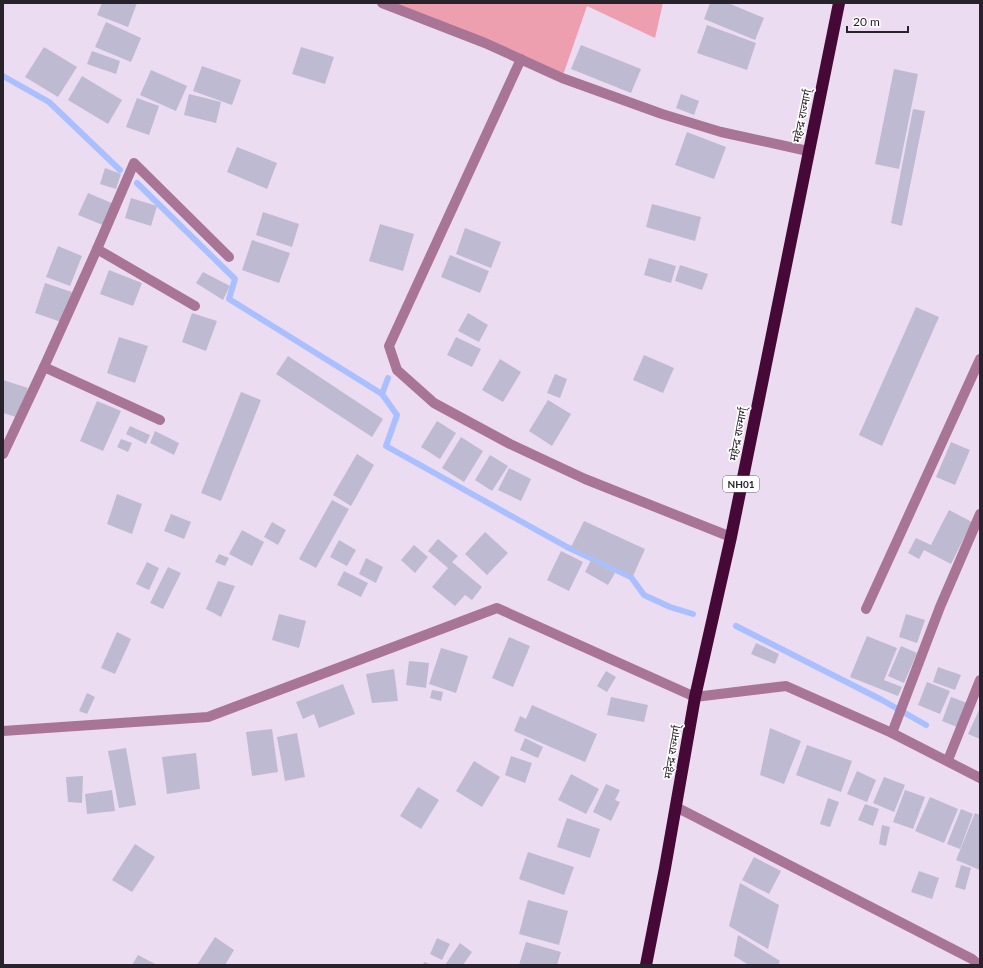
<svg xmlns="http://www.w3.org/2000/svg" width="983" height="968" viewBox="0 0 983 968" font-family="Lato,'Noto Sans Devanagari',sans-serif">
<style>
.green{fill:#ed9fb0}
.lines{fill:none;stroke-linecap:round;stroke-linejoin:round}
.stream{stroke:#aabfff;stroke-width:6}
.building{fill:#bebad2}
.minor{stroke:#a97596;stroke-width:10}
.highway{stroke:#460836;stroke-width:12}
.labels{text-anchor:middle;stroke-width:3.5;stroke-linejoin:round;paint-order:stroke}
.shield{fill:#fff;stroke:#68646a;stroke-width:1}
.shield-label{font-size:10px;font-weight:bold;fill:#28222a}
.street-label{font-size:11px;fill:#28222a;stroke:#fff}
</style>
<rect width="100%" height="100%" fill="#ecdcf2"/>
<!-- green -->
<path class="green" d="M382 3H663L655 38 587 6 562 78Z"/>
<g class="lines">
<!-- stream -->
<g class="stream">
<path d="M3 76 49 102 120 170"/>
<path d="M137 183 235 279 229 299 382 394"/>
<path d="M388 378 382 394 397 415 386 446 567 547 631 577 644 595 670 607 693 614"/>
<path d="M736 626 882 700 926 725"/>
</g>
</g>
<!-- building -->
<g class="building">
<path d="M102 3H137L128 27 97 15Z"/>
<path d="M710 3H728L764 18 755 40 704 19Z"/>
<path d="M106 22 141 38 131 62 95 47Z"/>
<path d="M707 25 756 43 747 70 697 53Z"/>
<path d="M581 45 641 69 631 93 571 69Z"/>
<path d="M44 47 77 67 58 97 25 77Z"/>
<path d="M301 47 334 57 325 84 292 74Z"/>
<path d="M92 51 120 61 116 74 87 64Z"/>
<path d="M202 66 241 80 232 105 193 91Z"/>
<path d="M894 69 918 74 899 169 875 164Z"/>
<path d="M151 70 187 86 176 111 140 95Z"/>
<path d="M82 76 122 100 108 124 68 100Z"/>
<path d="M189 94 221 102 216 123 184 115Z"/>
<path d="M681 94 699 101 694 115 676 108Z"/>
<path d="M137 98 159 106 149 135 126 127Z"/>
<path d="M913 109 925 111 902 226 891 223Z"/>
<path d="M687 132 726 147 714 179 675 165Z"/>
<path d="M237 147 277 163 267 189 227 172Z"/>
<path d="M105 168 121 174 116 189 100 184Z"/>
<path d="M88 193 114 204 105 226 78 215Z"/>
<path d="M131 198 157 206 151 226 125 218Z"/>
<path d="M652 204 701 217 695 241 646 227Z"/>
<path d="M263 212 299 224 292 247 256 235Z"/>
<path d="M380 224 414 234 403 271 369 261Z"/>
<path d="M465 228 501 242 491 268 456 254Z"/>
<path d="M252 240 290 253 279 283 242 270Z"/>
<path d="M58 246 82 256 70 286 46 277Z"/>
<path d="M450 255 489 271 480 293 441 277Z"/>
<path d="M649 258 676 266 671 283 644 275Z"/>
<path d="M680 265 708 274 702 290 675 281Z"/>
<path d="M109 270 142 283 133 306 100 294Z"/>
<path d="M203 272 230 286 223 300 196 283Z"/>
<path d="M45 283 72 292 61 322 35 313Z"/>
<path d="M916 307 939 317 882 446 859 435Z"/>
<path d="M192 313 217 321 206 351 182 342Z"/>
<path d="M468 313 488 325 479 342 458 331Z"/>
<path d="M119 337 148 346 135 383 107 373Z"/>
<path d="M456 337 481 349 472 367 447 355Z"/>
<path d="M644 355 674 368 663 393 633 380Z"/>
<path d="M288 356 383 419 372 437 276 374Z"/>
<path d="M500 359 521 372 503 402 482 390Z"/>
<path d="M555 374 567 379 560 398 547 393Z"/>
<path d="M3 380 28 388 19 418 3 413Z"/>
<path d="M241 392 261 400 221 501 201 493Z"/>
<path d="M548 400 571 414 552 446 529 431Z"/>
<path d="M97 401 121 411 103 451 80 441Z"/>
<path d="M437 421 456 433 440 459 421 447Z"/>
<path d="M130 426 150 435 146 444 126 434Z"/>
<path d="M155 431 179 443 174 455 150 443Z"/>
<path d="M461 437 483 451 464 482 442 468Z"/>
<path d="M121 439 132 443 128 452 117 447Z"/>
<path d="M951 442 970 450 955 485 936 477Z"/>
<path d="M357 454 374 465 351 506 333 495Z"/>
<path d="M490 455 508 466 492 491 475 480Z"/>
<path d="M509 468 531 479 521 501 498 490Z"/>
<path d="M117 494 142 504 132 534 107 524Z"/>
<path d="M332 500 349 509 316 568 299 559Z"/>
<path d="M949 510 972 522 951 564 924 550 919 559 908 553 916 538 931 545Z"/>
<path d="M171 514 191 522 184 539 164 531Z"/>
<path d="M584 521 645 549 633 576 571 547Z"/>
<path d="M272 522 286 530 278 545 264 537Z"/>
<path d="M242 530 264 542 252 566 229 554Z"/>
<path d="M485 532 508 553 487 575 465 554Z"/>
<path d="M438 539 458 556 452 562 482 587 472 600 465 595 455 606 432 587 448 568 428 551Z"/>
<path d="M339 540 356 550 347 566 330 557Z"/>
<path d="M414 545 428 557 415 573 401 560Z"/>
<path d="M561 551 583 562 569 591 547 580Z"/>
<path d="M219 554 229 558 225 566 215 562Z"/>
<path d="M366 558 383 567 376 583 359 574Z"/>
<path d="M591 560 615 573 608 585 585 572Z"/>
<path d="M147 562 159 568 149 590 136 584Z"/>
<path d="M168 567 181 573 163 609 150 603Z"/>
<path d="M344 571 368 583 361 597 337 585Z"/>
<path d="M218 581 235 586 221 617 206 609Z"/>
<path d="M279 614 306 621 299 648 272 640Z"/>
<path d="M906 614 925 620 917 643 899 637Z"/>
<path d="M117 632 131 639 115 674 101 668Z"/>
<path d="M867 636 897 648 884 680 902 687 898 696 850 677Z"/>
<path d="M509 637 530 646 513 687 492 678Z"/>
<path d="M756 643 779 654 775 664 751 654Z"/>
<path d="M901 646 917 653 904 683 888 676Z"/>
<path d="M441 648 468 656 456 693 429 684Z"/>
<path d="M409 661 429 663 426 688 406 685Z"/>
<path d="M938 667 961 675 955 690 933 682Z"/>
<path d="M394 669 398 701 372 703 366 674Z"/>
<path d="M606 671 616 677 607 692 597 686Z"/>
<path d="M927 682 950 691 940 714 918 705Z"/>
<path d="M343 684 355 714 319 728 314 714 303 719 296 702Z"/>
<path d="M432 690 443 692 441 701 430 698Z"/>
<path d="M87 693 95 697 87 714 79 711Z"/>
<path d="M611 697 648 705 644 722 607 715Z"/>
<path d="M951 697 967 703 957 727 942 721Z"/>
<path d="M532 705 597 734 585 762 514 731 520 716 526 719Z"/>
<path d="M980 708V739L968 734Z"/>
<path d="M770 728 801 741 784 784 760 775Z"/>
<path d="M272 729 278 772 252 776 246 732Z"/>
<path d="M297 733 305 777 285 781 277 737Z"/>
<path d="M525 738 543 747 538 758 520 750Z"/>
<path d="M807 745 852 761 841 792 796 775Z"/>
<path d="M126 748 136 805 119 808 108 751Z"/>
<path d="M196 753 200 789 167 794 162 757Z"/>
<path d="M511 756 532 763 525 783 505 775Z"/>
<path d="M474 761 500 777 482 807 456 791Z"/>
<path d="M857 771 876 780 867 802 847 794Z"/>
<path d="M571 774 599 789 586 814 558 800Z"/>
<path d="M83 776 82 803 68 802 66 777Z"/>
<path d="M884 777 905 785 894 812 873 803Z"/>
<path d="M606 784 620 790 615 800 620 802 611 821 593 812Z"/>
<path d="M418 787 439 800 421 829 400 816Z"/>
<path d="M112 790 115 811 87 814 85 794Z"/>
<path d="M905 790 925 797 913 829 893 822Z"/>
<path d="M930 797 958 809 944 843 915 831Z"/>
<path d="M828 798 839 802 830 827 820 824Z"/>
<path d="M865 804 879 809 873 826 858 820Z"/>
<path d="M961 809 973 814 960 849 947 844Z"/>
<path d="M975 813 980 815V870L956 860Z"/>
<path d="M567 818 600 829 590 858 557 847Z"/>
<path d="M882 825 890 827 886 846 879 844Z"/>
<path d="M135 844 155 857 132 892 112 880Z"/>
<path d="M528 852 574 867 564 895 519 879Z"/>
<path d="M754 857 781 871 769 894 742 880Z"/>
<path d="M961 865 971 868 965 890 955 887Z"/>
<path d="M919 871 939 878 932 899 911 892Z"/>
<path d="M740 883 779 905 768 949 729 926Z"/>
<path d="M528 900 568 911 559 945 519 934Z"/>
<path d="M738 935 780 961 778 965H749L734 956Z"/>
<path d="M215 937 234 950 225 965H197Z"/>
<path d="M437 938 450 944 442 960 430 954Z"/>
<path d="M526 942 561 952 557 965H519Z"/>
<path d="M460 943 472 952 463 965H445Z"/>
<path d="M138 955 157 965H132Z"/>
<path d="M424 962 432 965H423Z"/>
</g>
<g class="lines">
<!-- minor -->
<g class="minor">
<path d="M382 3 485 43 562 78 662 114 721 132 808 151"/>
<path d="M521 59 389 346 397 370 434 403 510 444 585 479 731 537"/>
<path d="M97 249 134 163 229 257"/>
<path d="M44 367 97 249 195 306"/>
<path d="M3 454 44 367 160 420"/>
<path d="M866 609 980 359"/>
<path d="M3 731 208 717 497 608 695 697 786 686 892 733 980 778"/>
<path d="M892 733 940 607 980 514"/>
<path d="M948 760 980 680"/>
<path d="M676 807 972 959 979 965"/>
</g>
<!-- highway -->
<path class="highway" d="M646 965 665 868 695 697 731 537 839 3"/>
</g>
<g class="labels">
<!-- shield labels -->
<rect class="shield" x="723" y="476" width="36" height="16" rx="3"/>
<g class="shield-label">
<text x="741" y="488">NH01</text>
</g>
<!-- street labels -->
<g class="street-label">
<text transform="translate(802 116) rotate(-78)" y="4">महेन्द्र राज्मार्ग्</text>
<text transform="translate(738 434) rotate(-79)" y="4">महेन्द्र राज्मार्ग्</text>
<text transform="translate(672 752) rotate(-80)" y="4">महेन्द्र राज्मार्ग्</text>
</g>
</g>
<!-- border -->
<rect width="983" height="968" fill="none" stroke="#28222a" stroke-width="8"/>
<!-- scale -->
<path d="M847 26v6h61v-6" fill="none" stroke="#28222a" stroke-width="2"/>
<text x="853" y="26" font-size="12" fill="#28222a" stroke="#ffffff" stroke-width="3" paint-order="stroke">20 m</text>
</svg>
